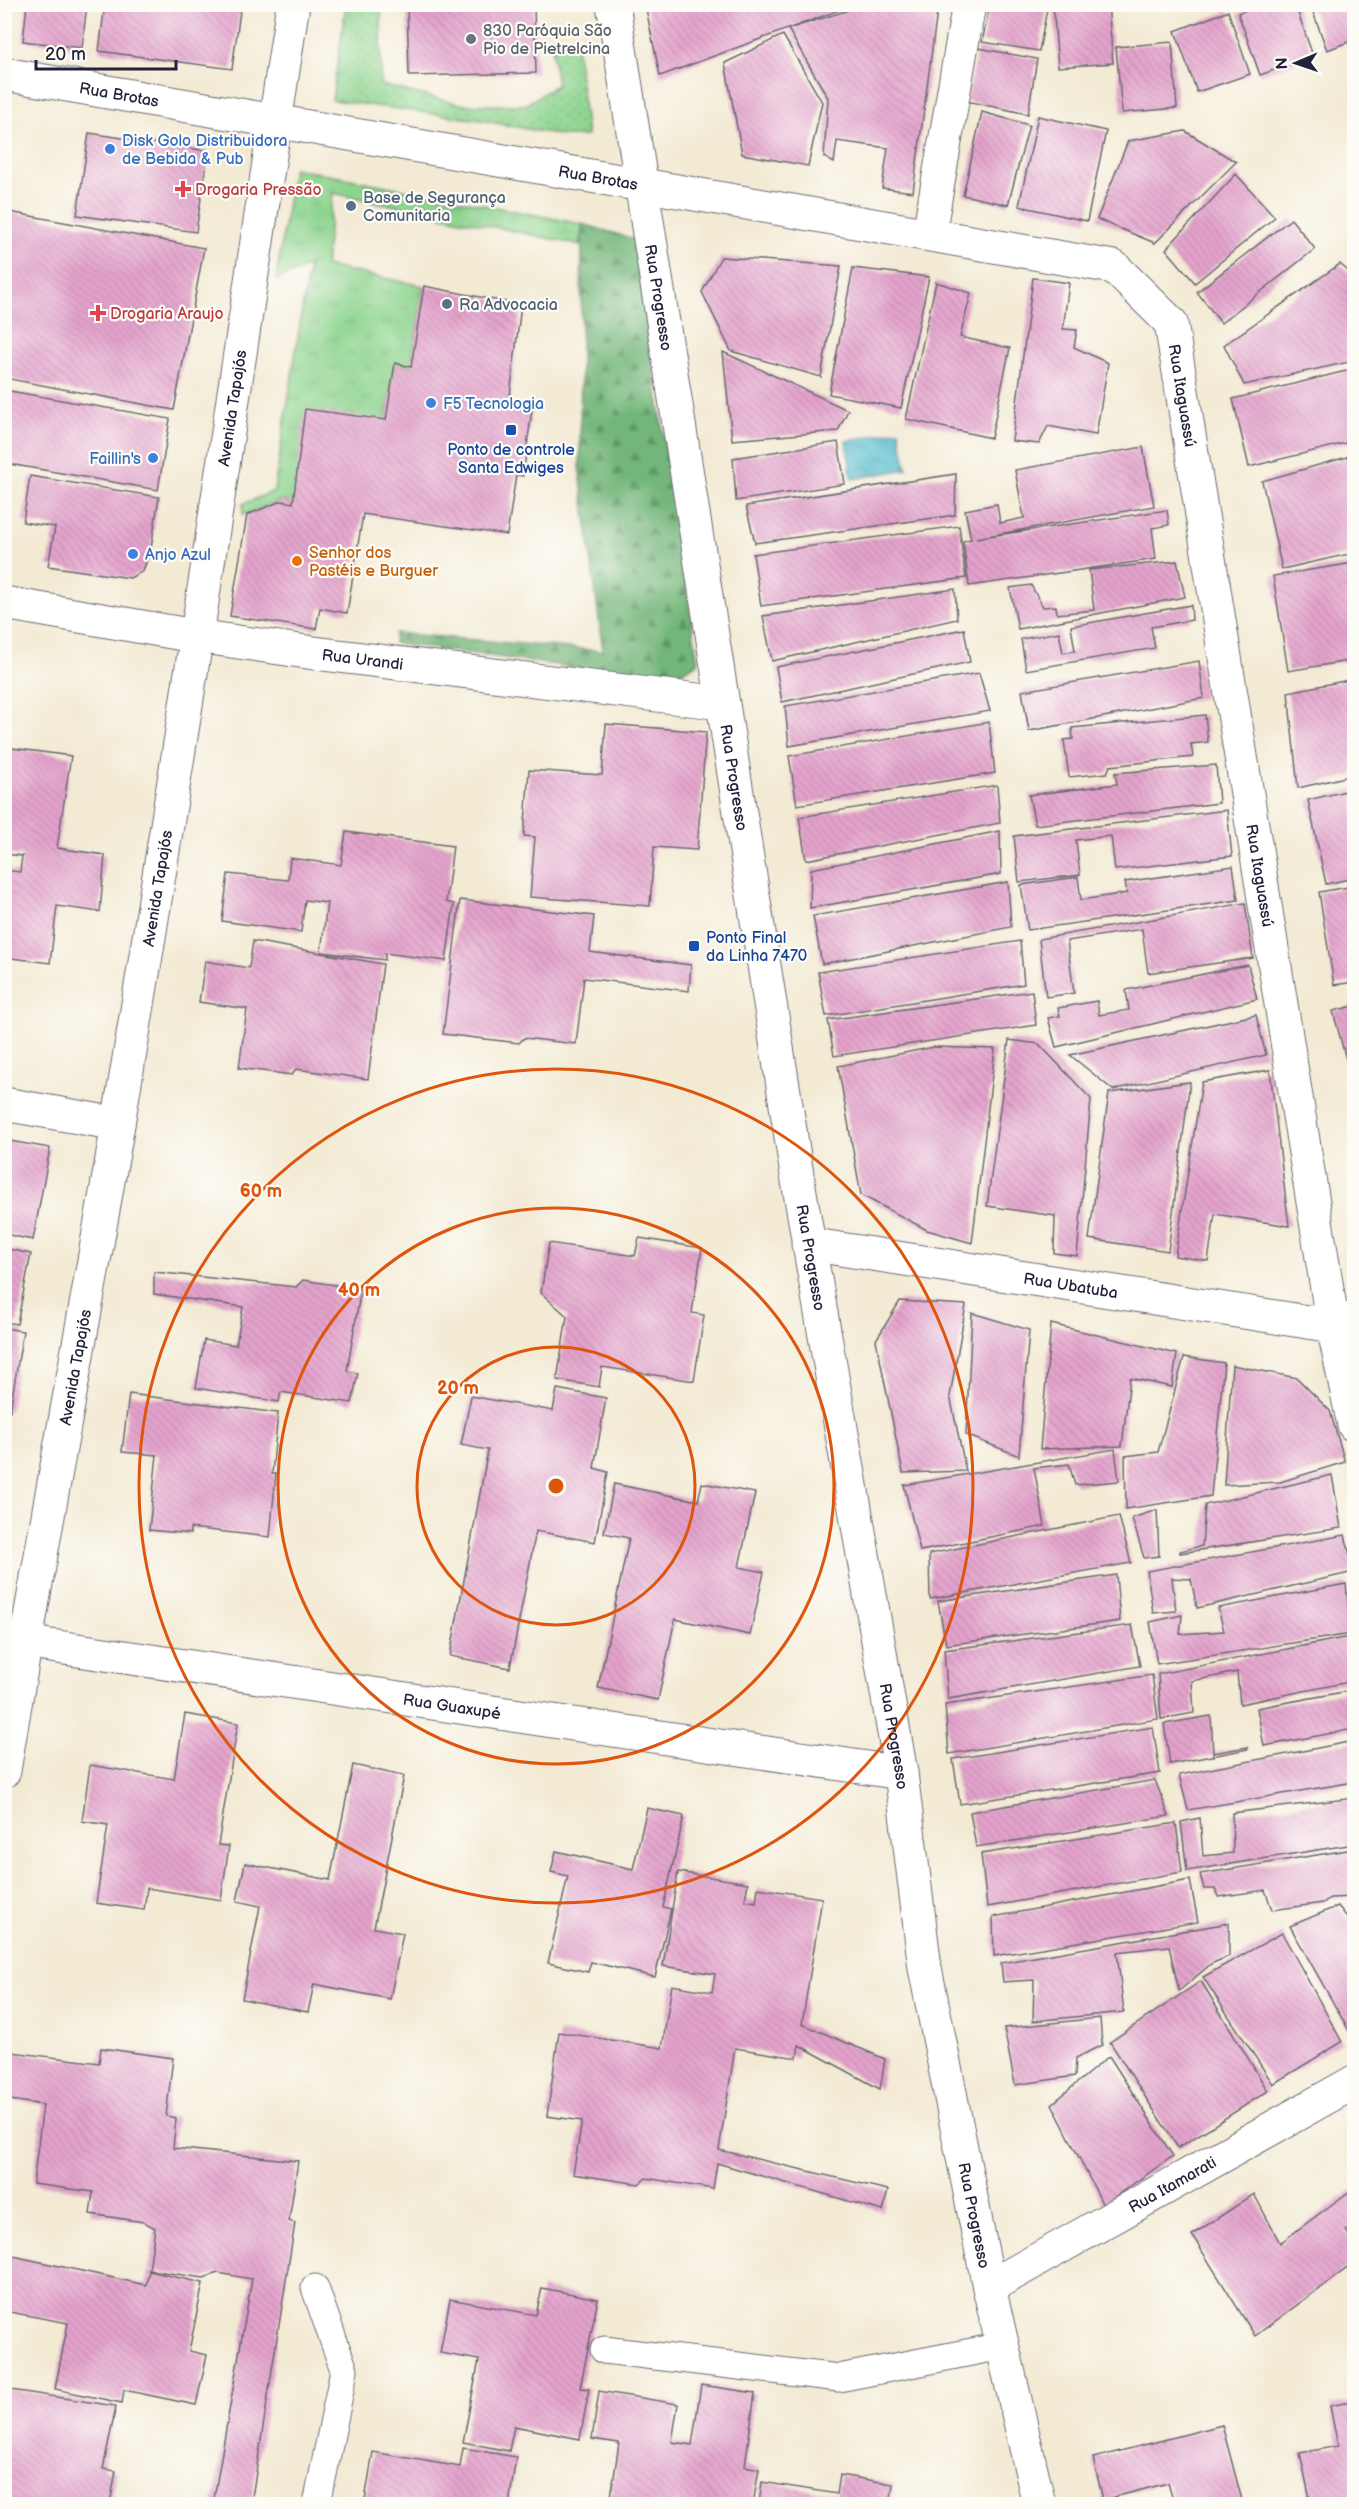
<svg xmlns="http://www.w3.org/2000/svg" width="1359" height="2509" viewBox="0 0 1359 2509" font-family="'Balsamiq Sans',sans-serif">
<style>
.grass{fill:url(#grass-dots);stroke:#587b64;stroke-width:1.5}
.forest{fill:url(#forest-firs);stroke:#4a6c5a;stroke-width:1.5}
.park{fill:url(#park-tufts);stroke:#587b64;stroke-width:1.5}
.water{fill:url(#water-ripples);stroke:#386d83;stroke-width:1.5}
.building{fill:url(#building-back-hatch)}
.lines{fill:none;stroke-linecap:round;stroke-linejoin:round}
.lane-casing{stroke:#6b6871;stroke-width:29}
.street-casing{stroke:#6b6871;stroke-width:35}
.secondary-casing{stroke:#6b6871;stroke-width:35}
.lane{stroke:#fff;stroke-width:27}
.street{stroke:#fff;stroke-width:33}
.secondary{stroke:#fff;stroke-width:33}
.ring{fill:none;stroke:#de560e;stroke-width:3}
.worship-dot{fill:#6b7280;stroke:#fdfcf7;stroke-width:2}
.shop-dot{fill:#3f7fe0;stroke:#fdfcf7;stroke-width:2}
.health-dot{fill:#e0444e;stroke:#fdfcf7;stroke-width:2}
.service-dot{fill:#5c6f8a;stroke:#fdfcf7;stroke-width:2}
.transit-dot{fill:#1a4fb4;stroke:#fdfcf7;stroke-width:2}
.food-dot{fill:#e8710a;stroke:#fdfcf7;stroke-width:2}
.labels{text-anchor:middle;stroke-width:4.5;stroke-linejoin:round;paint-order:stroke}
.worship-label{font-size:16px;fill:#5b616d;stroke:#fdfcf7;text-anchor:start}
.street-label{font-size:16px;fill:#22223b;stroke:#fdfcf7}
.shop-label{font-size:16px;fill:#366cbe;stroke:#fdfcf7;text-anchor:start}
.health-label{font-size:16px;fill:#be3a42;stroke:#fdfcf7;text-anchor:start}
.service-label{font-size:16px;fill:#4e5e75;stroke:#fdfcf7;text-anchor:start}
.transit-label{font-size:16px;fill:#164399;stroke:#fdfcf7}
.food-label{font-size:16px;fill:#c56008;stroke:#fdfcf7;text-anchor:start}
.centre{fill:#de560e;stroke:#fdfcf7;stroke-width:3}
.ring-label{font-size:18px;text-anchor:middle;font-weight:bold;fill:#de560e;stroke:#fdfcf7;stroke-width:4.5;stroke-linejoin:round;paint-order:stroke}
</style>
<defs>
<pattern id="grass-dots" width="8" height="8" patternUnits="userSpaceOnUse" patternTransform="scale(1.5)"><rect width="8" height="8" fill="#8dd48e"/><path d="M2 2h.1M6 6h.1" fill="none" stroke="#79b67b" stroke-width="1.8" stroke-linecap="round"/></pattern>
<pattern id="forest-firs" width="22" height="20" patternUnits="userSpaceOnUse" patternTransform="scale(1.5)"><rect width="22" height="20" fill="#72b679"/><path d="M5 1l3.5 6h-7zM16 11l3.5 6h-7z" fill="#5d9464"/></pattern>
<pattern id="park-tufts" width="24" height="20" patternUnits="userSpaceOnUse" patternTransform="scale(1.5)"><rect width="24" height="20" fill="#8dd48e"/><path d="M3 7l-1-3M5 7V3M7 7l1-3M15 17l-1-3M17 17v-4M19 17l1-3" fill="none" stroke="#79b67b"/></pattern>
<pattern id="water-ripples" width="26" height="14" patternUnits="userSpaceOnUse" patternTransform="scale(1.5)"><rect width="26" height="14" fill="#4eb8cb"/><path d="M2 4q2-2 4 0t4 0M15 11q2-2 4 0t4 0" fill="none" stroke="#4095a6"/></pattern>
<pattern id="building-back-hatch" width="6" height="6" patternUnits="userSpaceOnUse" patternTransform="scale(1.5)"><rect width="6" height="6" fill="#e4a3cc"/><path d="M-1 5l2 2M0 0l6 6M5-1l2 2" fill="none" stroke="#c38cb0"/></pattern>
</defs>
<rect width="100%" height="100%" fill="#fdfcf7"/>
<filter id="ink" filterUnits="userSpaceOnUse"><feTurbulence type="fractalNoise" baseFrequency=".0167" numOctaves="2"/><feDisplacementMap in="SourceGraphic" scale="12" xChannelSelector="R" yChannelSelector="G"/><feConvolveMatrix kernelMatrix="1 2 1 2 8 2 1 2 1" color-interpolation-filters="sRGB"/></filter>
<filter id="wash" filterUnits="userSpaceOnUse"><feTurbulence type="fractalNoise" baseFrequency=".008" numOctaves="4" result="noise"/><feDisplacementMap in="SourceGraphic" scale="24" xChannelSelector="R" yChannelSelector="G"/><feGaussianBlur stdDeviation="1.35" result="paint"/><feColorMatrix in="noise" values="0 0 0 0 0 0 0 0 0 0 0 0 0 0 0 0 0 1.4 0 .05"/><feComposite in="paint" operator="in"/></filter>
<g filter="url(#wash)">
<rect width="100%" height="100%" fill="#f3ead4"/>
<!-- grass -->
<path class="grass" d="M346 5H381V85L464 105H525L557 85 551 40 576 41 587 136H564L480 120 332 100Z"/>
<!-- forest -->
<path class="forest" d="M582 224 634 239 698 663 667 680 394 643 395 633 603 651 580 471Z"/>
<!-- park -->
<path class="park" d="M293 168 582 224 580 245 333 193 325 266 424 286 411 367 395 363 386 420 293 503 281 501 243 515V504L274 491 309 266 276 280Z"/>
<!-- water -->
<path class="water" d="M899 430 907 469 852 479 846 441Z"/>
<g id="blocks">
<!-- building -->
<g class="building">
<path d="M4 4H13L5 39H4Z"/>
<path d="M27 4H87L82 48 23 41Z"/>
<path d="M105 4H241L232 69 99 51Z"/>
<path d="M407 4H534L536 73 409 76Z"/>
<path d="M645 4H853V5L660 76Z"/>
<path d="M868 4H938L913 192 882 188 888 148 837 141 834 163 824 157 828 98 788 29Z"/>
<path d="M990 4H1048L1039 51 982 42Z"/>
<path d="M1053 4H1108L1113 63 1058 67Z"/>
<path d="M1262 4H1295L1313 56 1260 75 1238 13Z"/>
<path d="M1310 4H1354V40L1327 50Z"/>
<path d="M1228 11 1250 74 1197 92 1175 31Z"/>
<path d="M783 35 822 102 808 166 742 154 725 63Z"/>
<path d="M1172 42 1177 108 1122 113 1116 47Z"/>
<path d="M978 48 1037 59 1028 114 966 101Z"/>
<path d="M982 112 1029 125 1008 205 963 195Z"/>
<path d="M1038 116 1106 131 1087 221 1019 206Z"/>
<path d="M1185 131 1236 162 1155 243 1097 219 1128 141Z"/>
<path d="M89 133 208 151 196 232 77 215Z"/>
<path d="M1236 174 1275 217 1195 283 1166 249Z"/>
<path d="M4 211 204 248 174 410 4 378Z"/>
<path d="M1291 219 1315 249 1221 323 1197 292Z"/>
<path d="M721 257 841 266 821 377 731 351 702 292Z"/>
<path d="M1340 264 1354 276V361L1244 385 1224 345Z"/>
<path d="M853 268 929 277 901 408 829 394Z"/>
<path d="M1033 278 1069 283 1063 329 1077 330 1074 347 1108 363 1096 435 1048 426 1039 444 1012 441Z"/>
<path d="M936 282 971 293 960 337 1010 348 991 438 906 419Z"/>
<path d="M424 286 521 305 509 404 532 409 523 476 516 475 507 535 363 514 347 613 320 608 316 629 230 616 247 515 281 501 293 503 305 409 386 420 395 363 411 367Z"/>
<path d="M723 352 848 410 838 431 732 440Z"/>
<path d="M1354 369V441L1249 467 1233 399Z"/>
<path d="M4 390 170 419 158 490 4 463Z"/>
<path d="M838 442 845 484 736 501 733 458Z"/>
<path d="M1143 447 1154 506 976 538 1167 510 1169 525 1152 528 1156 559 969 586 963 541 971 539 965 510 997 504 1000 523 1024 518 1015 470Z"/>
<path d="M1354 455V553L1282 569 1262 481Z"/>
<path d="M956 474 955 515 755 543 746 506Z"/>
<path d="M30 476 159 497 151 548 143 571 130 578 48 566 55 527 23 522Z"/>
<path d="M959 526 966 578 761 606 753 554Z"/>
<path d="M1177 561 1185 597 1018 629 1010 588 1031 585 1043 607 1056 606 1057 614 1094 610 1089 570Z"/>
<path d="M1354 563V660L1288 671 1273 576Z"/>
<path d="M955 589 957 619 772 661 763 616Z"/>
<path d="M1191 605 1192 620 1151 627 1155 648 1026 670 1021 639 1059 632 1063 653 1075 651 1071 626Z"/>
<path d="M964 629 970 662 782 702 776 667Z"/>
<path d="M1199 661 1204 698 1029 731 1022 691Z"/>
<path d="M979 673 990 711 789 746 785 706Z"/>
<path d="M1354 679V775L1298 788 1288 692Z"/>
<path d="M1205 715 1208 742 1191 744 1193 757 1110 766 1107 773 1069 777 1064 740 1073 739 1072 728Z"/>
<path d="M989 722 995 773 797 805 789 756Z"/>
<path d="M606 724 706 732 697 850 654 847 650 906 530 897 535 837 524 836 529 770 602 775Z"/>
<path d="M4 747 71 756 57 848 105 855 100 912 57 906 50 963 4 957V870L20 872 22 856 4 854Z"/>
<path d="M1216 765 1219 803 1035 825 1029 795 1117 784 1115 773Z"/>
<path d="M997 785 1000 823 806 860 799 817Z"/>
<path d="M1354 789V878L1326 884 1308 800Z"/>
<path d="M1227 810 1232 856 1115 870 1111 836 1076 840 1080 875 1019 882 1014 836Z"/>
<path d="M1000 831 1001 874 810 908 811 869Z"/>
<path d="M346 832 453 846 446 902 454 904 446 961 385 953V960L321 952 327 903 305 900 301 932 222 921 228 874 288 880 290 858 341 865Z"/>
<path d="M1233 866 1238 900 1028 930 1021 885 1078 877 1081 900 1127 893 1125 882Z"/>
<path d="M1008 882 1011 927 822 964 813 916Z"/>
<path d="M1354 886V982L1334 985 1319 892Z"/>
<path d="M460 900 594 916 590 952 691 965 689 991 584 978 576 1044 524 1038 519 1043 443 1034Z"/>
<path d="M1245 903 1253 958 1148 973 1142 929 1067 941 1074 993 1046 997 1039 939Z"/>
<path d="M253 941 383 964 368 1079 296 1069 292 1075 239 1068 247 1009 199 1002 205 961 249 968Z"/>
<path d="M1020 941 1024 984 826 1016 818 972Z"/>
<path d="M1248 965 1257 999 1056 1047 1048 1018 1060 1016 1058 1008 1097 1001 1099 1015 1129 1010 1126 990Z"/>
<path d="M1032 991 1036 1025 834 1056 828 1020Z"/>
<path d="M1354 1006V1089L1333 1011Z"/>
<path d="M1256 1015 1266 1055 1113 1090 1070 1055Z"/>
<path d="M1009 1040 1039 1044 1091 1099 1077 1256 1054 1253 1055 1216 987 1206Z"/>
<path d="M934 1047 995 1049 972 1243 927 1230 861 1195 838 1066Z"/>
<path d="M1270 1070 1289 1226 1215 1214 1208 1261 1175 1256 1202 1082Z"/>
<path d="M1190 1082 1168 1251 1089 1239 1109 1093Z"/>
<path d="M4 1140 50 1148 33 1240 4 1234Z"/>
<path d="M639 1238 702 1248 692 1313 704 1315 694 1381 602 1367 599 1387 557 1380 567 1316 541 1293 549 1243 635 1256Z"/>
<path d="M4 1248 31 1254 17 1324 4 1322Z"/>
<path d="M154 1272 296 1287 303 1280 361 1289 347 1371 358 1373 352 1403 281 1392 279 1402 196 1388 204 1340 236 1345 243 1307 154 1294Z"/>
<path d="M900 1301 966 1305 950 1396 966 1471 903 1473 876 1340Z"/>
<path d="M972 1313 1029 1330 1019 1456 966 1435Z"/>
<path d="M1051 1324 1177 1354 1172 1387 1130 1378 1122 1446 1040 1449Z"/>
<path d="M4 1328 23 1331 10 1411 4 1410Z"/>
<path d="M1184 1357 1224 1363 1211 1496 1126 1509 1125 1456 1158 1452Z"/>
<path d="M1232 1365 1297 1378 1330 1411 1345 1462 1280 1482 1224 1485Z"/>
<path d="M557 1389 606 1398 594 1468 608 1472 595 1542 536 1531 510 1668 450 1656 488 1450 461 1445 471 1396 553 1411Z"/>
<path d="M129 1394 278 1413 272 1474H276L270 1537 190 1528V1534L149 1530 157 1455 122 1452Z"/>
<path d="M1115 1449 1119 1481 1075 1485 1069 1464 1034 1468 1045 1526 920 1551 904 1485Z"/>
<path d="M1332 1475 1341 1528 1180 1553V1551L1202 1546 1205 1505Z"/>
<path d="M702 1483 755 1493 739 1567 764 1572 750 1635 675 1619 658 1700 598 1688 629 1538 604 1533 614 1484 698 1501Z"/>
<path d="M1157 1510 1159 1556 1144 1558 1132 1518Z"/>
<path d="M1119 1516 1131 1563 930 1599 929 1554Z"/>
<path d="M1345 1535 1354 1572 1197 1608 1191 1579 1172 1578 1176 1611 1153 1613 1147 1571Z"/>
<path d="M1116 1575 1120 1621 946 1645 938 1601Z"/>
<path d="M1346 1584 1351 1634 1157 1664 1150 1622 1182 1615 1180 1634 1224 1631 1218 1608Z"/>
<path d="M1132 1625 1140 1666 948 1699 944 1650Z"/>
<path d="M1354 1636V1681L1240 1704 1237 1672 1192 1681 1194 1713 1161 1719 1158 1674Z"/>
<path d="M1152 1675 1158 1719 949 1754 945 1705Z"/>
<path d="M1354 1690V1729L1264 1746 1257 1708Z"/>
<path d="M185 1714 238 1723 218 1845 229 1846 221 1900 147 1888 144 1910 96 1903 108 1825 82 1821 90 1765 174 1779Z"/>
<path d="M1211 1716 1213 1753 1247 1747 1248 1749 1170 1764 1164 1724Z"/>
<path d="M1153 1727 1160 1773 960 1804 953 1759Z"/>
<path d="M1354 1741V1782L1188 1810 1179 1775Z"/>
<path d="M353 1765 404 1776 374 1928 403 1933 390 1999 314 1984 308 2012 242 1999 260 1906 237 1901 245 1863 330 1880Z"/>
<path d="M1155 1780 1169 1816 976 1847 970 1812Z"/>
<path d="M1354 1798V1844L1187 1871 1181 1822 1200 1818 1203 1856 1233 1853 1232 1813Z"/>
<path d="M647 1808 684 1816 663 1907 671 1909 655 1977 591 1962 588 1972 548 1963 568 1876 551 1872 556 1851 633 1869Z"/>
<path d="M1176 1823 1182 1872 987 1907 981 1854Z"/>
<path d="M1354 1849V1897L1330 1898 1323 1903 1272 1910 1265 1890 1218 1897 1215 1889H1204L1200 1874Z"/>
<path d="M678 1872 748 1883 745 1900 756 1902 758 1888 822 1898 802 2024 885 2059 880 2089 799 2045 797 2058 735 2048 719 2150 888 2190 883 2211 717 2163 713 2189 646 2178 639 2184 573 2174 582 2121 547 2116 559 2032 662 2048 672 1985 712 1992 715 1974 663 1966Z"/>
<path d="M1190 1880 1198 1922 994 1956 993 1917Z"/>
<path d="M1338 1906 1354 1926 1353 2038 1290 1926Z"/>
<path d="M1229 1923V1956L1211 1964 1179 1991 1169 1946 1117 1952 1124 2012 1033 2021 1034 1980 1003 1982 1001 1963Z"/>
<path d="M1282 1933 1342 2042 1273 2084 1203 1977Z"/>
<path d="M1201 1981 1268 2091 1178 2148 1110 2042Z"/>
<path d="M1100 2018 1102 2045 1076 2058 1075 2076 1015 2085 1004 2028Z"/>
<path d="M101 2048 173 2058 166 2116 176 2118 173 2148 298 2161 289 2221 295 2223 251 2504H213L252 2279 218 2273 204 2278 149 2270 155 2228 144 2222 90 2214 93 2192 33 2184 43 2105 4 2099V2051L99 2063Z"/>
<path d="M1109 2056 1173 2156 1103 2205 1052 2104Z"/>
<path d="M1354 2188V2225L1346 2231 1354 2243V2263L1255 2336 1192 2235 1254 2194 1280 2243Z"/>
<path d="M4 2254 146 2285 149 2271 203 2283 189 2351 207 2355 196 2405 124 2390 122 2403 55 2389 68 2323 4 2311Z"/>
<path d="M542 2288 598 2299 580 2388 589 2389 580 2439 514 2426 509 2451 463 2442 479 2360 440 2353 450 2299 536 2315Z"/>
<path d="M701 2385 755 2393 745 2466 759 2469 753 2504H610L619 2443 592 2439 599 2391 678 2404 672 2442 692 2445Z"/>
<path d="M4 2389 116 2406 103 2469 116 2471 110 2504H4Z"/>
<path d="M1354 2401V2504H1311L1300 2453 1338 2446 1330 2406Z"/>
<path d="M1222 2425 1243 2504H1174L1168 2483 1103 2500 1093 2458Z"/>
<path d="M463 2448 516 2457 509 2504H386L365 2500 373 2452 460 2467Z"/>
<path d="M840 2475 893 2484 890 2504H759L762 2482 837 2494Z"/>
</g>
</g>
</g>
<g filter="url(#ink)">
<use href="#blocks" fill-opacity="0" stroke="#6b6871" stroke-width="1.5"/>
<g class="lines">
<!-- lane casing -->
<g class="lane-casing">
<g id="lane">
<path d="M315 2288 344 2370 317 2504"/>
<path d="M604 2350 839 2378 1002 2346"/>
</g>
</g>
<!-- street casing -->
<g class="street-casing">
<g id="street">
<path id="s1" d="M613 4 797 1175 901 1773 925 1968 989 2287 1039 2504"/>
<path id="s2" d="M4 74 1114 267 1171 323 1333 1326 1354 1425"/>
<path d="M929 234 969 4"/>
<path id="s3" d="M4 603 183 634 314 653 722 703"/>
<path d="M4 1104 118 1124"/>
<path id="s4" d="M808 1244 1333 1326 1353 1318"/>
<path id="s5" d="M4 1639 901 1773"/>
<path id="s6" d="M989 2287 1354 2082"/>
</g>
</g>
<!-- secondary casing -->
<g class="secondary-casing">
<g id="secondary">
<path id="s7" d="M4 1771C39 1555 81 1340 118 1124 181 752 236 378 293 4"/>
</g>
</g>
<!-- lane -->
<use href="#lane" class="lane"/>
<!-- street -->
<use href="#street" class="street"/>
<!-- secondary -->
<use href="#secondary" class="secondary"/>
</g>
</g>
<!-- distance rings -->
<g class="ring">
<circle cx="556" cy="1486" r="139"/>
<circle cx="556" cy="1486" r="278"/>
<circle cx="556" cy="1486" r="417"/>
</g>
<!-- markers -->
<circle class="worship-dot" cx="471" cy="39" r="6"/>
<g class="shop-dot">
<circle cx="110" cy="149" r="6"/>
<circle cx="431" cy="403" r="6"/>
<circle cx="153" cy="458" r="6"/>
<circle cx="133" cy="554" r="6"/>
</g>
<g class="health-dot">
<path d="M180 180h6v6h6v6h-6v6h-6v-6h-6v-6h6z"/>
<path d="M95 304h6v6h6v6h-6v6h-6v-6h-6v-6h6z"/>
</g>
<g class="service-dot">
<circle cx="351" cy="206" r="6"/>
<circle cx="447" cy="304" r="6"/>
</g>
<g class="transit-dot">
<rect x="505" y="424" width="12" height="12" rx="3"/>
<rect x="688" y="940" width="12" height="12" rx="3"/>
</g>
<circle class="food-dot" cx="297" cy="561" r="6"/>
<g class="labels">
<!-- worship labels -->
<g class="worship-label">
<text x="483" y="36">830 Paróquia São<tspan x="483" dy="18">Pio de Pietrelcina</tspan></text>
</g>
<!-- street labels -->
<g class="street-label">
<text dy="6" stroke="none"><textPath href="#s2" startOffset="117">Rua Brotas</textPath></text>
<text dy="6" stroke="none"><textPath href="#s2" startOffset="603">Rua Brotas</textPath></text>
<text dy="6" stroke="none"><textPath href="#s1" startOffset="297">Rua Progresso</textPath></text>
<text dy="6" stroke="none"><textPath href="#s2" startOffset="1280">Rua Itaguassú</textPath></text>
<text dy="6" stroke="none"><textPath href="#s7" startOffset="1382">Avenida Tapajós</textPath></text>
<text dy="6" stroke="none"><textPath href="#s3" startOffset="363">Rua Urandi</textPath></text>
<text dy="6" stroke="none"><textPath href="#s1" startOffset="783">Rua Progresso</textPath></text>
<text dy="6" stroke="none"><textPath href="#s2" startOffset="1766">Rua Itaguassú</textPath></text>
<text dy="6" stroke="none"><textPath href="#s7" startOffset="896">Avenida Tapajós</textPath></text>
<text dy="6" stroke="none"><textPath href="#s1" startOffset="1269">Rua Progresso</textPath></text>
<text dy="6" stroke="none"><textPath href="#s4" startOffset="266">Rua Ubatuba</textPath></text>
<text dy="6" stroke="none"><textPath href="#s7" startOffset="410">Avenida Tapajós</textPath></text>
<text dy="6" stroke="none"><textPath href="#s5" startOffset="453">Rua Guaxupé</textPath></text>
<text dy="6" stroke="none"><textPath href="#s1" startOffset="1755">Rua Progresso</textPath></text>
<text dy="6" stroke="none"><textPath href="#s6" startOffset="210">Rua Itamarati</textPath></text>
<text dy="6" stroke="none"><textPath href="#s1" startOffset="2241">Rua Progresso</textPath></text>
</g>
<!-- shop labels -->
<g class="shop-label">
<text x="122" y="146">Disk Golo Distribuidora<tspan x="122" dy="18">de Bebida &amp; Pub</tspan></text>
<text x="443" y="409">F5 Tecnologia</text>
<text x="141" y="464" text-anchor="end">Faillin's</text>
<text x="145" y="560">Anjo Azul</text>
</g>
<!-- health labels -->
<g class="health-label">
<text x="195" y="195">Drogaria Pressão</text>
<text x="110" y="319">Drogaria Araujo</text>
</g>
<!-- service labels -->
<g class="service-label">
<text x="363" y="203">Base de Segurança<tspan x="363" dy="18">Comunitaria</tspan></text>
<text x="459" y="310">Ra Advocacia</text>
</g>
<!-- transit labels -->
<g class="transit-label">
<text x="511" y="455">Ponto de controle<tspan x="511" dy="18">Santa Edwiges</tspan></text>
<text x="706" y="943" text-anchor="start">Ponto Final<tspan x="706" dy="18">da Linha 7470</tspan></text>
</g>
<!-- food labels -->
<g class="food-label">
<text x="309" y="558">Senhor dos<tspan x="309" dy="18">Pastéis e Burguer</tspan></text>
</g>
</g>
<circle cx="556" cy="1486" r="9" class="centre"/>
<g class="ring-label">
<text x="261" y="1197">60 m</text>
<text x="359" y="1296">40 m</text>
<text x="458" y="1394">20 m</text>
</g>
<!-- margin -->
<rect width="1359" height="2509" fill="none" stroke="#fdfcf7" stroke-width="24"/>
<!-- north arrow -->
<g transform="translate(1296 63) rotate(268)" stroke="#fdfcf7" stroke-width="4.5" paint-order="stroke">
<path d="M0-4.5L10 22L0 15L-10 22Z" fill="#22223b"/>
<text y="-9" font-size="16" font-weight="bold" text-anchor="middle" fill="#22223b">N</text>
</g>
<!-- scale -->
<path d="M36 60v9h140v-9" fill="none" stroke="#22223b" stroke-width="3"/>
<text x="45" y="60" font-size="18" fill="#22223b" stroke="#fdfcf7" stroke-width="4.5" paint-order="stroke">20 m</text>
</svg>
